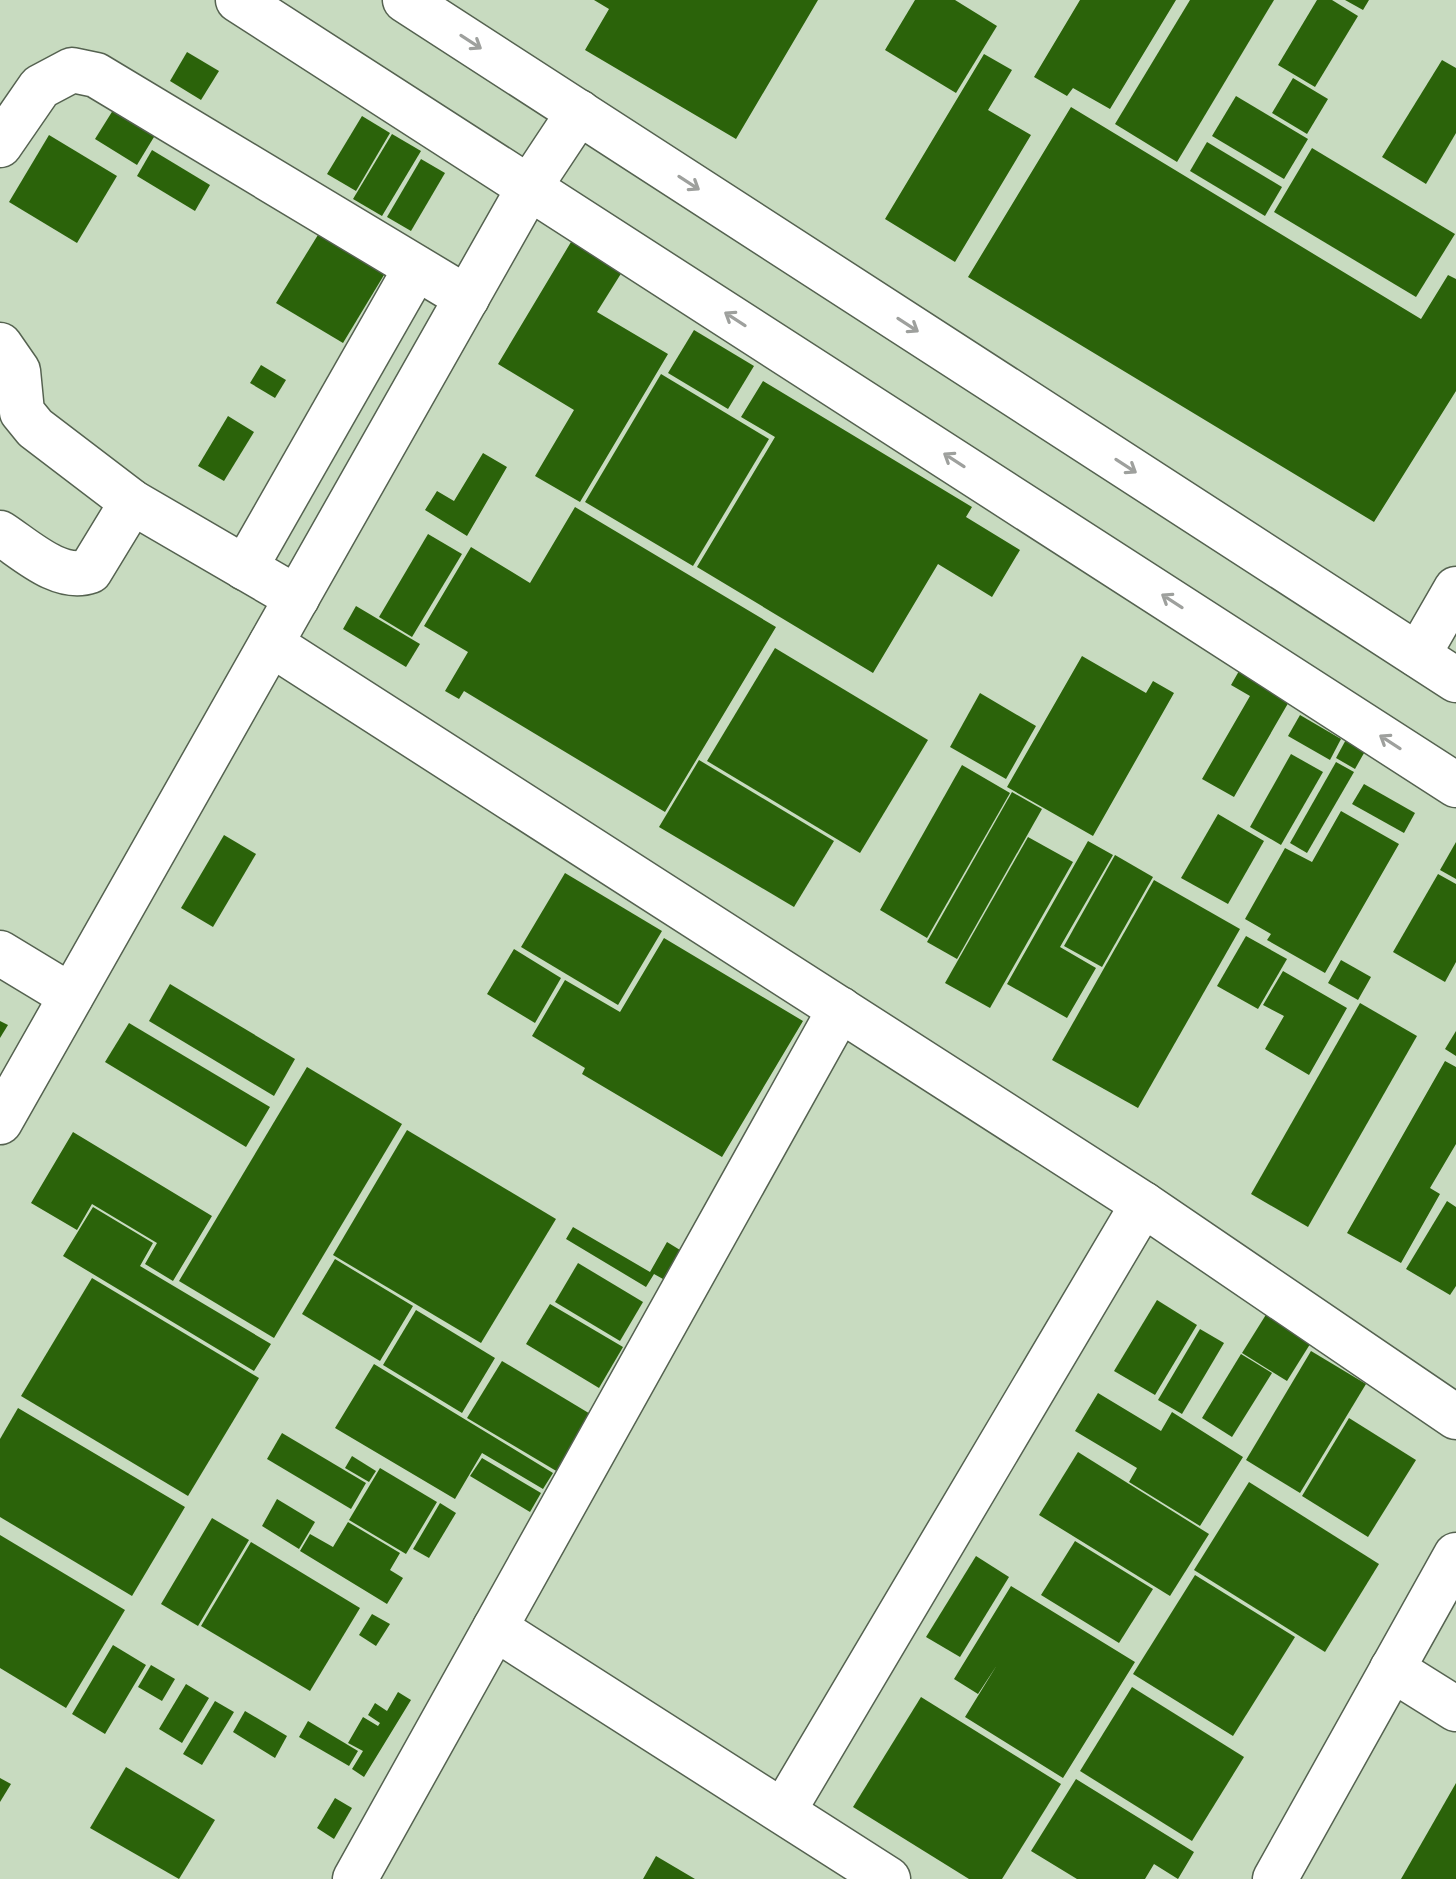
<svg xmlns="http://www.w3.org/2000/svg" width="1456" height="1879" viewBox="0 0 1456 1879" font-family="'Fira Sans',sans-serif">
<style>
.built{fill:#c8dbc0}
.building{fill:#2b630a}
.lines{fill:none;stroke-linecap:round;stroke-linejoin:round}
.minor-casing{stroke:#556250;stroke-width:47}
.minor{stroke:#fff;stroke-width:44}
.oneway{stroke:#9ea09d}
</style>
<rect width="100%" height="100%" fill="#d6e5d0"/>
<!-- built -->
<rect class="built" x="0" y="0" width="1456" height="1879"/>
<!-- building -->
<g class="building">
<path d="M594 0H818L736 139 585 50 609 9Z"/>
<path d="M915 0H955L997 26 956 93 885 50Z"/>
<path d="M1080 0H1176L1110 109 1073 88 1067 96 1034 77Z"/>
<path d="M1190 0H1274L1177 162 1115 124Z"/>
<path d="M1317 0H1332L1358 16 1315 87 1278 65Z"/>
<path d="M1345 0H1369L1363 10Z"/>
<path d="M187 52 219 71 201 100 170 81Z"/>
<path d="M984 54 1012 70 988 110 1031 135 955 262 885 219Z"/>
<path d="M1442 60 1456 68V133L1426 184 1382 157Z"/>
<path d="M1293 78 1328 99 1307 134 1272 113Z"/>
<path d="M1236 96 1308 139 1284 179 1212 136Z"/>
<path d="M115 107 157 132 137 165 95 139Z"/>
<path d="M1071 107 1421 319 1448 275 1456 279V391L1374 522 968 277Z"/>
<path d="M362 116 390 133 356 191 327 174Z"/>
<path d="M392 134 421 151 382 216 353 199Z"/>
<path d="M49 135 117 176 77 243 9 202Z"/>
<path d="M1207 142 1282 187 1265 216 1190 171Z"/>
<path d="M1312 148 1455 234 1416 297 1274 212Z"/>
<path d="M152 150 210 185 195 211 137 176Z"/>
<path d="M421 159 445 173 411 231 387 217Z"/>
<path d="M321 230 387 270 343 343 276 303Z"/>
<path d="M571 242 622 272 597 312 668 354 580 502 535 476 574 410 498 364Z"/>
<path d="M694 330 754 366 728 409 668 373Z"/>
<path d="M261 365 286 380 275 398 250 383Z"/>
<path d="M661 374 769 439 693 566 585 502Z"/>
<path d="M763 381 972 507 966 517 1020 550 992 597 938 564 873 673 697 567 775 437 741 417Z"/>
<path d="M228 416 254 432 224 481 198 466Z"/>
<path d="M483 453 507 467 467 536 425 510 437 491 454 501Z"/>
<path d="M575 507 776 627 665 812 464 691 459 699 445 691 468 652 424 626 471 547 530 583Z"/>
<path d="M428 534 462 554 412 637 379 617Z"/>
<path d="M356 606 420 644 406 667 343 629Z"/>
<path d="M775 648 928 740 860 853 707 761Z"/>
<path d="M1082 656 1146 693 1153 681 1174 693 1093 836 1007 787Z"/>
<path d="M1243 664 1294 693 1234 797 1202 779 1250 696 1231 685Z"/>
<path d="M980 693 1036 726 1006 779 950 747Z"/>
<path d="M1300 715 1341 739 1330 760 1288 736Z"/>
<path d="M1349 734 1368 746 1355 769 1336 758Z"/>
<path d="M1291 754 1323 772 1281 845 1250 827Z"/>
<path d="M699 760 834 841 794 907 659 827Z"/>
<path d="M1336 762 1354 772 1307 853 1290 843Z"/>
<path d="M962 765 1010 793 927 938 880 910Z"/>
<path d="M1364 784 1415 813 1404 833 1352 804Z"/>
<path d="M1012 792 1042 809 957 959 927 942Z"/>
<path d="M1341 811 1399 844 1325 973 1267 940 1271 934 1245 919 1285 848 1312 862Z"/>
<path d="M1218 814 1264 841 1228 904 1181 878Z"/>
<path d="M224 835 256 854 213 927 181 908Z"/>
<path d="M1028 837 1073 862 990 1008 945 983Z"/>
<path d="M1088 841 1113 855 1060 947 1096 968 1067 1018 1007 984Z"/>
<path d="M1456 842V879L1440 870Z"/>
<path d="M1115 855 1153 877 1102 967 1064 946Z"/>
<path d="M565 873 662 931 618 1005 521 947Z"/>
<path d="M1438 874 1456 884V962L1445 982 1393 952Z"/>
<path d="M1154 880 1240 929 1138 1108 1052 1060Z"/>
<path d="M1246 936 1287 959 1258 1009 1217 986Z"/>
<path d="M664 938 803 1021 722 1157 582 1074 585 1068 532 1036 565 980 620 1012Z"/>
<path d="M514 949 561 978 535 1023 487 994Z"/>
<path d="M1341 960 1371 977 1358 1000 1328 983Z"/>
<path d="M1283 971 1347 1008 1309 1075 1265 1049 1284 1016 1263 1005Z"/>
<path d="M170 984 295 1059 274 1096 149 1021Z"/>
<path d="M1360 1003 1417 1036 1308 1227 1251 1194Z"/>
<path d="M0 1021 8 1025 0 1038Z"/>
<path d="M129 1023 270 1107 246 1147 105 1062Z"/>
<path d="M1456 1031V1056L1445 1049Z"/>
<path d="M1445 1061 1456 1067V1144L1430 1188 1440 1194 1401 1263 1347 1233Z"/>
<path d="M307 1067 402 1124 274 1338 179 1281Z"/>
<path d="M407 1130 556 1219 481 1343 333 1255Z"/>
<path d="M73 1132 212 1216 173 1281 145 1264 157 1243 92 1204 77 1230 31 1203Z"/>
<path d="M1447 1201 1456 1207V1286L1450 1295 1406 1269Z"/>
<path d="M93 1207 153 1243 140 1266 271 1344 254 1371 63 1256Z"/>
<path d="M573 1227 650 1272 667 1242 680 1250 663 1279 654 1274 646 1287 566 1239Z"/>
<path d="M335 1259 413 1306 380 1361 302 1314Z"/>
<path d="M578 1263 643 1302 620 1341 555 1302Z"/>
<path d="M92 1278 259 1378 188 1496 21 1396Z"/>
<path d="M1157 1300 1197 1325 1155 1395 1114 1371Z"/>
<path d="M550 1304 623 1347 599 1388 526 1344Z"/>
<path d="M1272 1305 1317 1333 1287 1381 1242 1353Z"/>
<path d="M416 1310 495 1358 462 1413 383 1365Z"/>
<path d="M1200 1329 1224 1343 1182 1414 1158 1400Z"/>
<path d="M1311 1351 1366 1384 1300 1493 1246 1460Z"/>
<path d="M1241 1354 1272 1373 1232 1437 1202 1418Z"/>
<path d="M502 1361 597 1418 563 1475 467 1418Z"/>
<path d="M374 1364 553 1473 543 1489 482 1453 455 1499 335 1428Z"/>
<path d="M1098 1393 1161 1431 1172 1412 1243 1457 1200 1526 1129 1482 1137 1468 1075 1431Z"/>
<path d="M18 1408 185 1507 132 1596 0 1517V1439Z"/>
<path d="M1349 1418 1416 1460 1368 1537 1302 1496Z"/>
<path d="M282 1433 366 1483 351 1509 267 1459Z"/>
<path d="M1078 1452 1209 1534 1170 1596 1039 1515Z"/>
<path d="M352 1456 376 1471 369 1482 345 1468Z"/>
<path d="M482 1458 541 1493 530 1512 470 1476Z"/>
<path d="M380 1468 437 1502 406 1554 349 1520Z"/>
<path d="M1249 1482 1379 1564 1325 1652 1194 1570Z"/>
<path d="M277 1499 315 1522 299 1549 262 1526Z"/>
<path d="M440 1503 456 1513 429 1558 413 1549Z"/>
<path d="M212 1518 249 1540 198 1626 161 1604Z"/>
<path d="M348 1522 400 1553 390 1570 403 1578 387 1604 300 1551 310 1534 333 1547Z"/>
<path d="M0 1535 125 1610 66 1708 0 1668Z"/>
<path d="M1075 1541 1153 1589 1119 1643 1041 1595Z"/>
<path d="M251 1542 360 1608 310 1691 201 1626Z"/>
<path d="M976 1556 1009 1577 960 1657 926 1637Z"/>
<path d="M1195 1575 1295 1637 1233 1736 1133 1674Z"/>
<path d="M1011 1586 1135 1662 1063 1778 965 1717 997 1665 978 1694 954 1679Z"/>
<path d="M372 1614 390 1624 376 1646 359 1635Z"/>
<path d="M113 1645 146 1665 105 1734 72 1714Z"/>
<path d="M151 1665 175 1679 162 1701 138 1687Z"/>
<path d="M186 1684 209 1698 182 1743 159 1729Z"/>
<path d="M1132 1687 1244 1757 1192 1841 1080 1771Z"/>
<path d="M398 1692 411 1700 364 1777 352 1769 363 1751 348 1743 363 1717 378 1726 380 1723 368 1715 375 1703 387 1711Z"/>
<path d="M921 1697 1061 1784 1002 1879H969L853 1807Z"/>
<path d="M215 1701 234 1712 202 1765 183 1754Z"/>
<path d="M245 1711 287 1736 275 1758 233 1732Z"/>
<path d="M308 1721 358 1751 349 1766 299 1737Z"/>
<path d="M126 1767 215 1820 179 1879 90 1828Z"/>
<path d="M0 1778 11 1784 0 1802Z"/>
<path d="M1076 1779 1194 1852 1178 1879 1154 1864 1145 1879H1077L1031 1851Z"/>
<path d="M1456 1783V1879H1401Z"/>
<path d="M335 1798 352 1808 334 1839 317 1828Z"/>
<path d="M656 1856 695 1879H643Z"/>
</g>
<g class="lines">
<!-- minor casing -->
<g class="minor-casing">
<g id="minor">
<path d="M238 0 1456 785"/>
<path d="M405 0 1456 680"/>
<path d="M0 145 40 87 72 70 96 75 467 298"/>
<path d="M0 345 18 371 22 412 35 428 132 502 297 598"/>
<path d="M0 533C25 549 59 582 90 571L132 502"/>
<path d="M245 568 416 268"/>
<path d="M271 644 1143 1204 1456 1417"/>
<path d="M1418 655 1456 589"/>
<path d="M0 953 71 996"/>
<path d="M0 1122 530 186 579 112"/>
<path d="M495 1628 888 1879"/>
<path d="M1392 1669 1456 1709"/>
<path d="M784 1810 1143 1204"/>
<path d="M355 1879 840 1009"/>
<path d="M1275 1879 1456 1555"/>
</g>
</g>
<!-- minor -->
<use href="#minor" class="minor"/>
</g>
<!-- one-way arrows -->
<defs><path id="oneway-shaft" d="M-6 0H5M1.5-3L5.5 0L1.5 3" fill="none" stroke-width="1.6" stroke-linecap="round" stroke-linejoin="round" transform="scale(2)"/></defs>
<g class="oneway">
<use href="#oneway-shaft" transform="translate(471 42) rotate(33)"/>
<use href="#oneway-shaft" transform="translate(689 183) rotate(33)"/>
<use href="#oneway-shaft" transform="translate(735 319) rotate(-147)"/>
<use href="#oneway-shaft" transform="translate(908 325) rotate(33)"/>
<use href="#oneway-shaft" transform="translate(954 460) rotate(-147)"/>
<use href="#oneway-shaft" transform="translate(1126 466) rotate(33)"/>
<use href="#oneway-shaft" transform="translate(1172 601) rotate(-147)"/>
<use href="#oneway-shaft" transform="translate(1390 742) rotate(-147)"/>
</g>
</svg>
